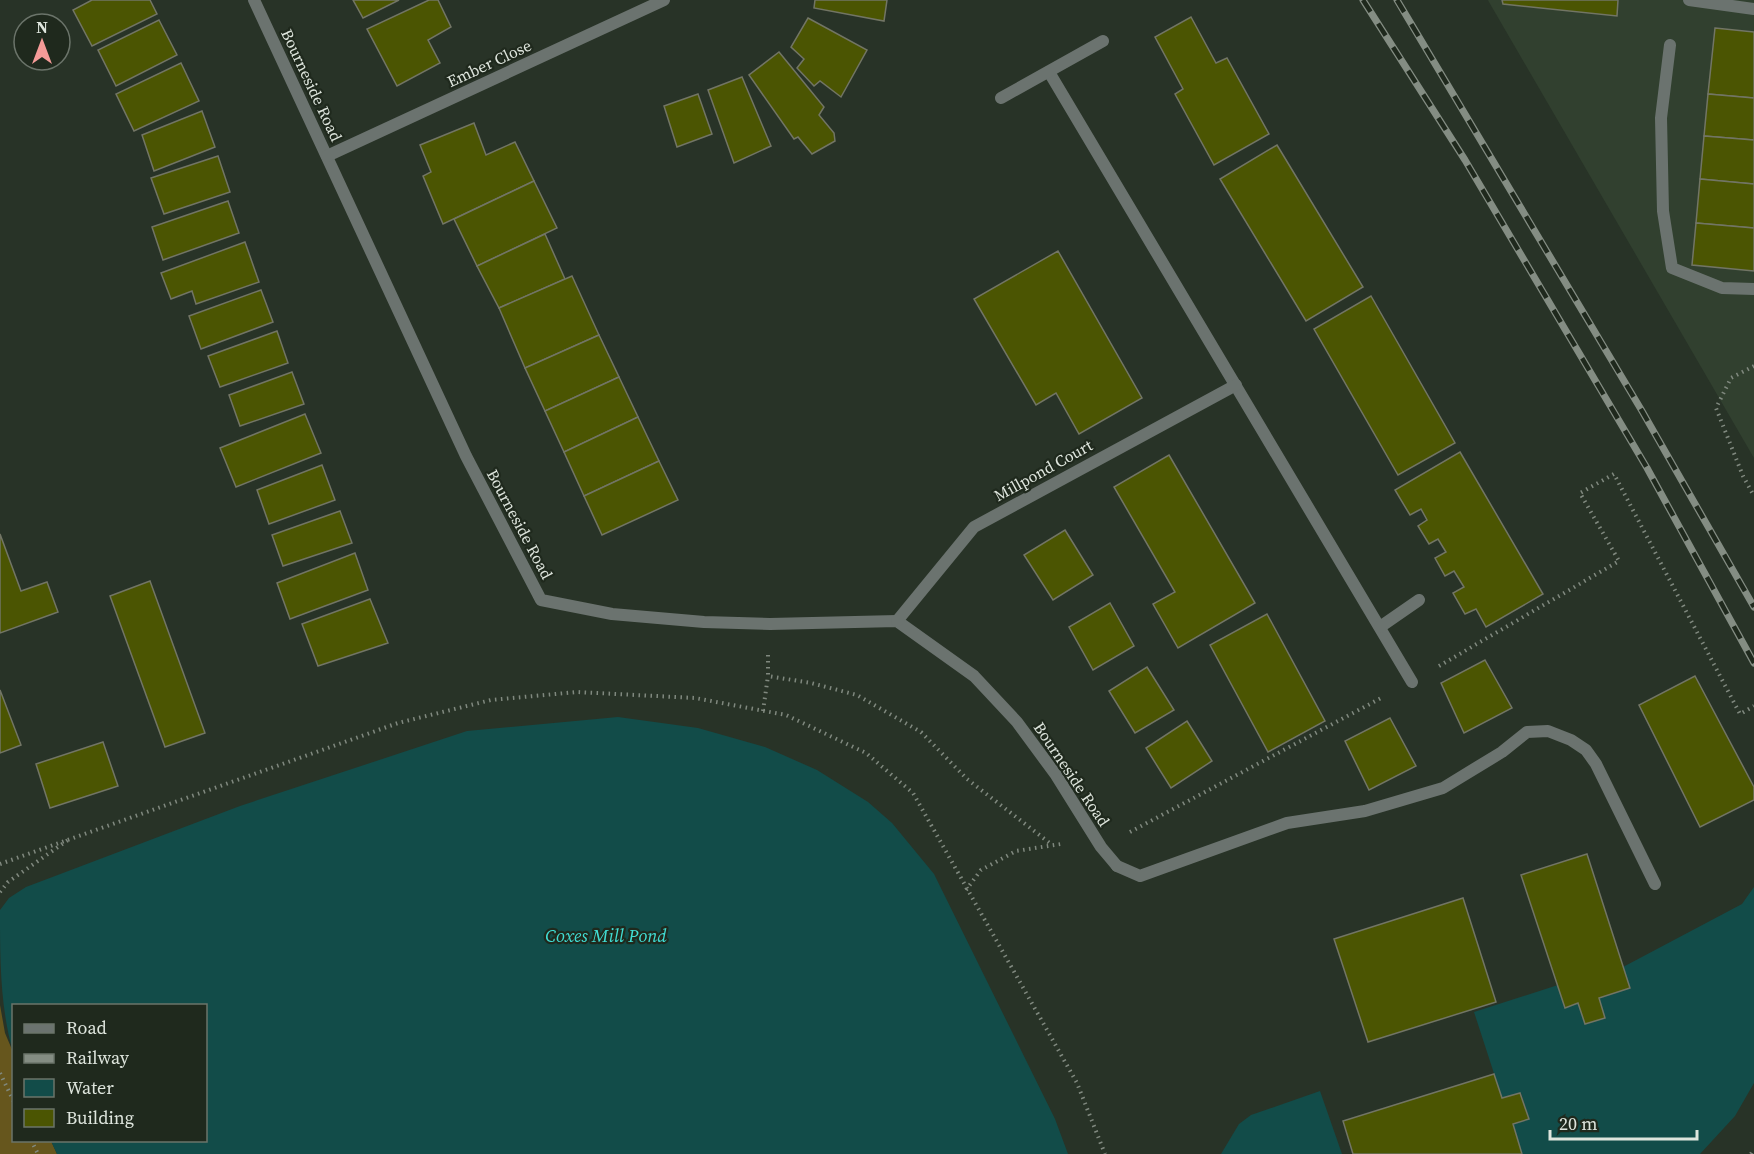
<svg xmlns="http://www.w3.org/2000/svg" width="1754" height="1154" viewBox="0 0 1754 1154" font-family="'Source Serif 4',serif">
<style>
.built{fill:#31402f}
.forest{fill:#66561d}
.water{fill:#124c49}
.building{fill:#4b5502;stroke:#727565;stroke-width:1.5}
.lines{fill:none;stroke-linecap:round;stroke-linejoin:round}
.path{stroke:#80897f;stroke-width:4;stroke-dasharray:1.5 4.5;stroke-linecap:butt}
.lane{stroke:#6b736f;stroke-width:12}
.street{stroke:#6b736f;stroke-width:12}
.rail-casing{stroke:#848d83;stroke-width:7}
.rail{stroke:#1f291d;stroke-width:4.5;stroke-dasharray:14;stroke-linecap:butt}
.labels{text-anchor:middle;stroke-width:4.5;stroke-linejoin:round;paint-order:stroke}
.street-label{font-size:16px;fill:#dee5dd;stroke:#1f291d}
.water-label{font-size:18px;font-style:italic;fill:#40ddd4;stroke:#1f291d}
</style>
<rect width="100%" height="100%" fill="#283327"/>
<!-- built -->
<path class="built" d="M1488 0H1754V458L1489 2Z"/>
<!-- forest -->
<path class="forest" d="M0 1005 5 1033 13 1052 14 1140 51 1141 57 1154H0Z"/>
<!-- water -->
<g class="water">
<path d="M618 717 698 728 765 747 817 770 868 802 892 823 934 874 1055 1119 1068 1154H57L51 1141 206 1140V1006H14L13 1052C0 1007 0 958 0 910L9 898 26 887 240 806 467 731Z"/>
<path d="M1754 887V1083L1735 1116 1700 1154H1522L1513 1124 1529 1119 1521 1093 1502 1098 1474 1012 1558 985 1565 1008 1578 1003 1585 1024 1605 1018 1599 998 1630 988 1623 967 1742 904Z"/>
<path d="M1320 1091 1342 1154H1221L1239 1124 1251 1115Z"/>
</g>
<!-- building -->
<g class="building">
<path d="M92 0H150L157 14 92 46 73 10Z"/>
<path d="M353 0H399L363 18Z"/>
<path d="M429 0H438L451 27 428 40 440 63 397 86 367 29Z"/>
<path d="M815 0H887L884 21 814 8Z"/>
<path d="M1502 0H1618L1617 16 1503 4Z"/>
<path d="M1191 17 1216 63 1227 58 1269 134 1214 165 1175 94 1183 89 1155 37Z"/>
<path d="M808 18 867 50 841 97 820 81 814 86 797 68 804 59 791 47Z"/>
<path d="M159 20 177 55 116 86 98 50Z"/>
<path d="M1715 28 1754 32V98L1708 94Z"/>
<path d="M779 52 824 107 819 115 834 133 835 141 812 154 798 137 794 139 749 75Z"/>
<path d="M181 63 199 101 134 131 116 94Z"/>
<path d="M742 77 771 146 734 163 708 90Z"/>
<path d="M698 94 712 134 677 147 664 106Z"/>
<path d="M1708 94 1754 98V140L1704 136Z"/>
<path d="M202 111 215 147 154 171 142 135Z"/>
<path d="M474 123 486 155 515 142 534 181 443 224 423 176 431 172 420 145Z"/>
<path d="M1704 136 1754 140V184L1700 179Z"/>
<path d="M1277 145 1363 287 1306 321 1220 179Z"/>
<path d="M218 156 230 192 164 214 151 178Z"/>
<path d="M1700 179 1754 184V228L1696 223Z"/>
<path d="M534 181 557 228 477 266 454 219Z"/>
<path d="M228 201 239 233 163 260 152 227Z"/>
<path d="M1696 223 1754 228V271L1692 265Z"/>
<path d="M545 234 565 279 499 308 477 266Z"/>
<path d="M245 242 259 282 196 304 192 291 171 299 161 273Z"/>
<path d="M1058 251 1142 398 1079 434 1056 393 1036 405 974 299Z"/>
<path d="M572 276 599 335 525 368 499 308Z"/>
<path d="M261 290 273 322 201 349 189 316Z"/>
<path d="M1371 296 1455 443 1398 475 1314 329Z"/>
<path d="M277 331 288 363 220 387 208 356Z"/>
<path d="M599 335 619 377 545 411 525 368Z"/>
<path d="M292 372 304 404 240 426 229 395Z"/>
<path d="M619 377 638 417 564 452 545 411Z"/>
<path d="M305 414 321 453 236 487 220 448Z"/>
<path d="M638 417 659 461 584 496 564 452Z"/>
<path d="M1460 452 1543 594 1486 627 1476 609 1465 614 1453 593 1464 587 1454 571 1445 576 1435 558 1446 552 1438 539 1429 544 1418 526 1427 520 1421 509 1410 515 1395 490Z"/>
<path d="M1169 455 1255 603 1178 648 1153 604 1175 592 1114 487Z"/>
<path d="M659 461 678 500 602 535 584 496Z"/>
<path d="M322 465 335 500 269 524 257 490Z"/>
<path d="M340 511 352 543 283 566 272 535Z"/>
<path d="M1065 530 1093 575 1053 600 1024 555Z"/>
<path d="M0 534 21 591 47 582 58 612 0 633Z"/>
<path d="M355 553 368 590 290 619 277 583Z"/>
<path d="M150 581 205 733 165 747 110 596Z"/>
<path d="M370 599 388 643 318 666 302 624Z"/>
<path d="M1110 603 1134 646 1093 670 1069 627Z"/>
<path d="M1267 614 1325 721 1268 752 1210 645Z"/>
<path d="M1485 660 1512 708 1464 733 1441 683Z"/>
<path d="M1147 667 1174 710 1135 733 1109 691Z"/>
<path d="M1695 676 1754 787V800L1700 827 1639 705Z"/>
<path d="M0 690 21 745 0 753Z"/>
<path d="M1390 718 1416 766 1369 790 1345 741Z"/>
<path d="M1187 721 1212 761 1171 788 1146 748Z"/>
<path d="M103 742 118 786 50 808 36 764Z"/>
<path d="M1587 854 1630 988 1599 998 1605 1018 1585 1024 1578 1003 1565 1008 1521 875Z"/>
<path d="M1463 898 1496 1002 1368 1042 1334 939Z"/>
<path d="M1494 1074 1502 1098 1520 1093 1529 1119 1513 1124 1522 1154H1353L1343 1121Z"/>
</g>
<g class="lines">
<!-- path -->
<g class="path">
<path d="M1754 366 1731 378 1716 408 1743 476 1754 496"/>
<path d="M768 655V676L811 683 857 695 921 732 967 779 1051 844"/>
<path d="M1439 666 1619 561 1580 493 1614 474 1740 714 1754 706"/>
<path d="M763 711 768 676"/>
<path d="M1130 832 1383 697"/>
<path d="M0 864 398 723 491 700 577 692 695 698 786 715 866 753 913 793 1077 1083 1105 1154"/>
<path d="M966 890 981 870 1016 851 1061 844"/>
<path d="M0 892 8 882 68 840"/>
<path d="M0 1073 14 1102"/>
<path d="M31 1140 38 1154"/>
<path d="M1751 1154 1754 1149"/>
</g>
<!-- lane -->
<g class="lane">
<path d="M1689 0 1754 9"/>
<path d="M1670 45 1661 118 1663 211 1672 268 1722 288 1754 289"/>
<path d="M1117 866 1140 876 1287 823 1365 811 1443 788 1502 752 1527 732 1548 731 1571 740 1586 750 1596 764 1655 884"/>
</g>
<!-- street -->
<g class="street">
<path d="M254 0 466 456 541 600 612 614 704 622 770 624 897 621 974 676 1017 722 1056 775 1101 847 1117 866"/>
<path d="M1049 72 1412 682"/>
<path d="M1001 98 1103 41"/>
<path d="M327 156 664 0"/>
<path d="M897 621 974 527 1236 385"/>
<path d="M1380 627 1419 600"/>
</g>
<!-- rail casing -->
<g class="rail-casing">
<g id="rail">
<path d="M1363 0 1465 160 1647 468 1754 663"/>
<path d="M1397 0 1642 411 1754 607"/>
</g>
</g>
<!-- rail -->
<use href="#rail" class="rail"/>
</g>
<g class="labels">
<!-- street labels -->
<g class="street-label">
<text transform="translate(489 63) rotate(-25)" y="6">Ember Close</text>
<text transform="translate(312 85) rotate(65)" y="6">Bourneside Road</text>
<text transform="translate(1043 470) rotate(-29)" y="6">Millpond Court</text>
<text transform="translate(520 524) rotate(62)" y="6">Bourneside Road</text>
<text transform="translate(1072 774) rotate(56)" y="6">Bourneside Road</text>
</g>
<!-- water labels -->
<g class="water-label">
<text x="606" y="942">Coxes Mill Pond</text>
</g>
</g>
<!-- legend -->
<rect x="12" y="1004" width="195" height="138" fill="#1f291d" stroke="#6b746a" stroke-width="1.5"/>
<rect x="24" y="1024" width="30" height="9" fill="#6b736f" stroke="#6b746a" stroke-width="1.5"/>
<text x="66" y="1034" font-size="18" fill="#dee5dd">Road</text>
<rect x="24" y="1054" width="30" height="9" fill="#848d83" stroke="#6b746a" stroke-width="1.5"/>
<text x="66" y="1064" font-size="18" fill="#dee5dd">Railway</text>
<rect x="24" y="1079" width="30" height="18" fill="#124c49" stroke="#6b746a" stroke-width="1.5"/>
<text x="66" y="1094" font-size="18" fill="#dee5dd">Water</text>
<rect x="24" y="1109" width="30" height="18" fill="#4b5502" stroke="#6b746a" stroke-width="1.5"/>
<text x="66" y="1124" font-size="18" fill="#dee5dd">Building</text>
<!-- north arrow -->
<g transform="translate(42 42)"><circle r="28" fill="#1f291d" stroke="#6b746a" stroke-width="1.5"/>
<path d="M0-4.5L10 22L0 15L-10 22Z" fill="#f59b98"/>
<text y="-9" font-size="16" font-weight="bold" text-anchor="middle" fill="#dee5dd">N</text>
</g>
<!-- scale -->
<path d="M1550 1130v9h147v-9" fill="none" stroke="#dee5dd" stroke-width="3"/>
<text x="1559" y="1130" font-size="18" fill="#dee5dd" stroke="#1f291d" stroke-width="4.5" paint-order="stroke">20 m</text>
</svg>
